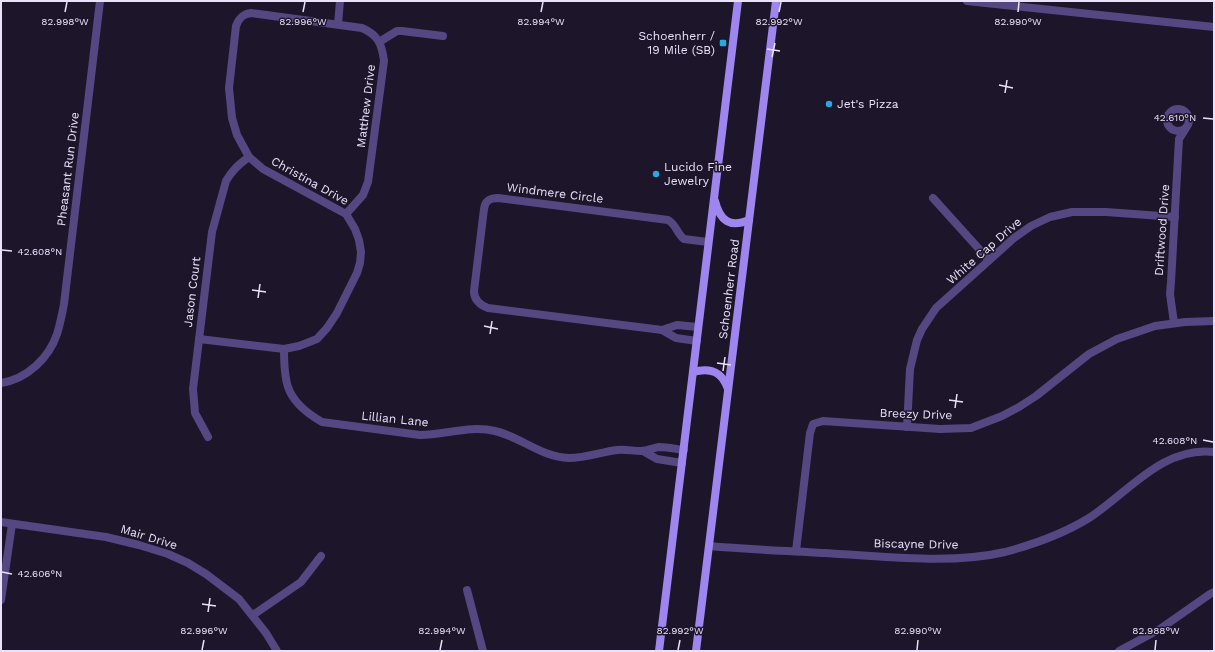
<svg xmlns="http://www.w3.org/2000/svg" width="1215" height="652" viewBox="0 0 1215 652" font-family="'Work Sans',sans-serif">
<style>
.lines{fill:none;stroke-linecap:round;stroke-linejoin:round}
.minor{stroke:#554782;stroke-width:8}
.tertiary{stroke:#554782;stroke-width:8}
.secondary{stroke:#9e86ee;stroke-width:8}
.ticks{fill:none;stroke:#eae2fb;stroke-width:1.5}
.poi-dot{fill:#28a8e1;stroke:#1d152a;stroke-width:1.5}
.labels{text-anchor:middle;stroke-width:3;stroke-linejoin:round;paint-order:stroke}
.poi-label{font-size:12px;fill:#eae2fb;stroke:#1d152a;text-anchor:start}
.street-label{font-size:12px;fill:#eae2fb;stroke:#1d152a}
.ticks-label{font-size:10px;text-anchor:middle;fill:#eae2fb;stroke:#1d152a;stroke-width:3;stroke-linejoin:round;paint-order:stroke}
</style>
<rect width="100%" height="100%" fill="#1d152a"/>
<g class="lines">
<!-- minor -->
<g class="minor">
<path d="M338 24 340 1"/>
<path d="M379 42 397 31H402L443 36"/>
<circle cx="1178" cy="120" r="11"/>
<path d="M933 198 989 260"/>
<path d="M1174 323 1170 294 1171 282 1179 139 1186 128"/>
<path d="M662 330 488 308C480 305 474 300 474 291L484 209C485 201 489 198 498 198L668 220C676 224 677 234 684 239L708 242"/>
<path d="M199 339 284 349 299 346 317 339 327 328 337 313 357 273 360 263 361 252 359 240 355 229 346 214 263 169 249 157 237 135 232 118 229 88 236 26C239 18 243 14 251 13L362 28C378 35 382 44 384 61L368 182 363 195 346 214"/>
<path d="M697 341 676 338 662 330 677 325 698 327"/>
<path d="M284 349C284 361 284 375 288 387 293 402 308 414 322 422L420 435C445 435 470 425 495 431 521 437 541 457 569 458 586 458 601 452 617 450 625 449 633 451 641 451 647 451 653 448 659 447 667 447 676 449 684 450"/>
<path d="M1 383C27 379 49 358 57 334 60 325 62 314 64 304L100 1"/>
<path d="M907 427 910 369 917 340 922 329 936 308 1014 238 1031 226 1050 217 1072 212H1106L1175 217"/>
<path d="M208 437 195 413 193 389 212 232 226 181C232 170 239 164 249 157"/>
<path d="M643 451 657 459 682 463"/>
<path d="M1 522 106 537 139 545 168 554 188 563 206 574 239 599 266 633 277 651"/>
<path d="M709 546C753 550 796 551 839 554 891 557 954 564 1005 552 1035 544 1063 534 1089 518 1128 493 1162 446 1214 452"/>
<path d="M796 551 810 433 813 424 823 421 940 429 971 428 1002 416 1019 407 1036 396 1089 354 1117 339 1155 326 1185 322 1214 321"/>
<path d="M467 590 483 651"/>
<path d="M1 600 12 524"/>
<path d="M253 615 301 582 321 556"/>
<path d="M1119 651 1160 629 1210 594 1214 592"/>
</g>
<!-- tertiary -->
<path class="tertiary" d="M967 1 1214 27"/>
<!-- secondary -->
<g class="secondary">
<path d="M715 201C720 221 730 228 749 220"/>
<path d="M693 372C711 367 722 372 728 389"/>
<path d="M659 651 738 1"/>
<path d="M696 651 776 1"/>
</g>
</g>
<!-- ticks -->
<path class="ticks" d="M65 12 67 2M303 12 305 2M541 12 543 2M779 12 781 2M1018 12 1019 2M767 49 780 51M772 57 775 43M999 85 1013 88M1005 93 1007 80M1203 118 1213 119M2 250 12 251M252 290 266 292M258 298 260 284M484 326 498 329M490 334 492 321M717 363 731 365M723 371 725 357M949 400 963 402M955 408 957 394M1203 440 1213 442M2 572 12 574M202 604 216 606M208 612 210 598M202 650 204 640M440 650 442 640M678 650 680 640M917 650 918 640M1155 650 1156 640"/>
<!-- markers -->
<g class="poi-dot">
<rect x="719" y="39" width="8" height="8" rx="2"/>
<circle cx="829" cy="104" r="4"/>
<circle cx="656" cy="174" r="4"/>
</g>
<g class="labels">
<!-- poi labels -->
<g class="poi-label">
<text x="715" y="40" text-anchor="end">Schoenherr /<tspan x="715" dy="14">19 Mile (SB)</tspan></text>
<text x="837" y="108">Jet's Pizza</text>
<text x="664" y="171">Lucido Fine<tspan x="664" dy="14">Jewelry</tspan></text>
</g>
<!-- street labels -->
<g class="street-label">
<text transform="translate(366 106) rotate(-83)" y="4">Matthew Drive</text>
<text transform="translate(68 169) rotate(-83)" y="4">Pheasant Run Drive</text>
<text transform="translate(310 181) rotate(29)" y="4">Christina Drive</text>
<text transform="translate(555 193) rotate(7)" y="4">Windmere Circle</text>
<text transform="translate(1162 230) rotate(-86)" y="4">Driftwood Drive</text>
<text transform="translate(984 251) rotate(-41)" y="4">White Cap Drive</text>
<text transform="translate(729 289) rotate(-83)" y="4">Schoenherr Road</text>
<text transform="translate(192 292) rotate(-83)" y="4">Jason Court</text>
<text transform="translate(916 414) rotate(2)" y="4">Breezy Drive</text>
<text transform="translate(395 419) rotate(6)" y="4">Lillian Lane</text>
<text transform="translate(149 537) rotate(17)" y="4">Mair Drive</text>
<text transform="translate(916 544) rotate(1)" y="4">Biscayne Drive</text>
</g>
</g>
<g class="ticks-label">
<text x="303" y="25">82.996°W</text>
<text x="541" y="25">82.994°W</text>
<text x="779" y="25">82.992°W</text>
<text x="1018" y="25">82.990°W</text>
<text x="65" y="25">82.998°W</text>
<text x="1175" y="121">42.610°N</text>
<text x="40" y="255">42.608°N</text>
<text x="1175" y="444">42.608°N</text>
<text x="40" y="577">42.606°N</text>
<text x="204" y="634">82.996°W</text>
<text x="442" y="634">82.994°W</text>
<text x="680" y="634">82.992°W</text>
<text x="918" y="634">82.990°W</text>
<text x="1156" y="634">82.988°W</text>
</g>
<!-- border -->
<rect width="1215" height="652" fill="none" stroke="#eae2fb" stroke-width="4"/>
</svg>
